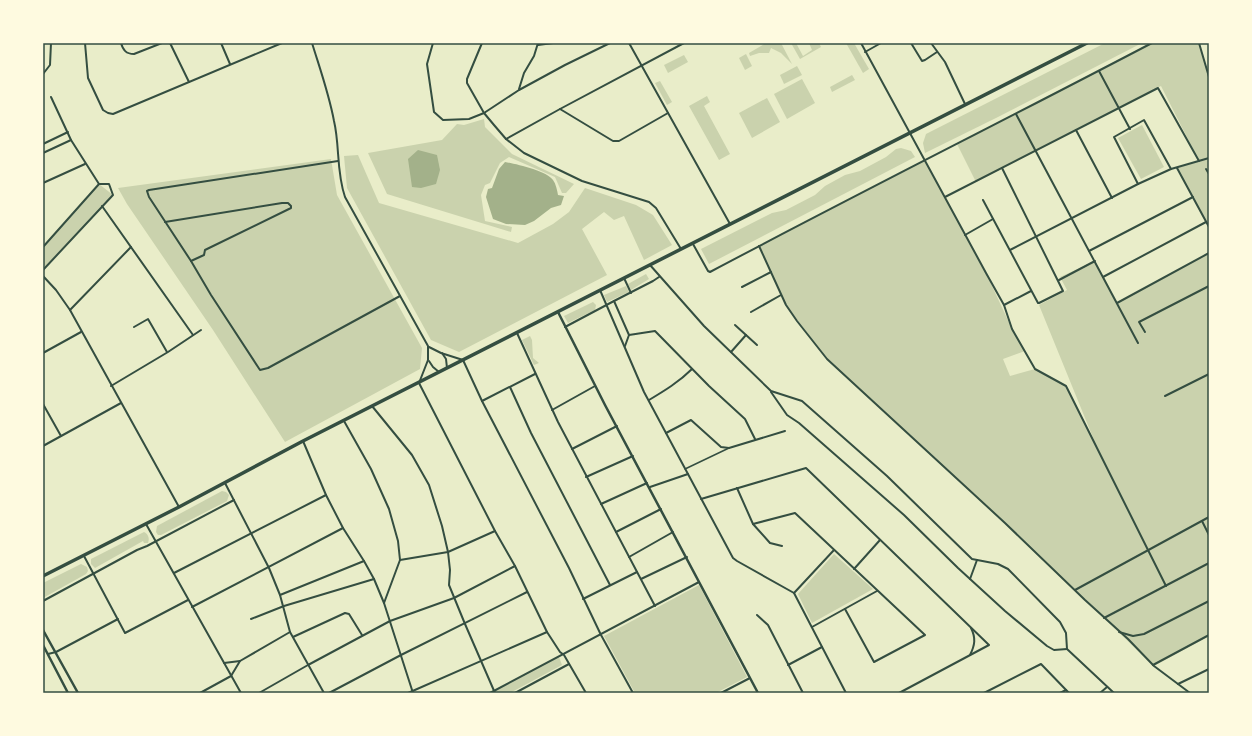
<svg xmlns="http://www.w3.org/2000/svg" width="1252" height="736" viewBox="0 0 1252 736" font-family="'Roboto Condensed',sans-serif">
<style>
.green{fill:#cad2ad}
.water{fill:#a3b18a}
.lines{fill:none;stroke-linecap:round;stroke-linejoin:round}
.pedestrian{stroke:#344e41;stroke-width:1.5}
.minor{stroke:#344e41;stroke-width:2}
.tertiary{stroke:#344e41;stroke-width:2.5}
.primary{stroke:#344e41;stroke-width:3.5}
.neatline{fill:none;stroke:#344e41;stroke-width:1.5}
</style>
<rect width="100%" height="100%" fill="#e9edc9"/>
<!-- green -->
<g class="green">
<path d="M766 43H781L792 64 781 53 771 48 769 53H759L750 56 749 53Z"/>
<path d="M791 43H796L803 56 812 50 809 43H819L821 47 800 59Z"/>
<path d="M846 43H854L869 69 863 73Z"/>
<path d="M1105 43H1142L998 117 925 153 923 143 926 134Z"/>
<path d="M1152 43H1199L1209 77V228L1177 168 1199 161 1161 86 976 182 957 144Z"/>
<path d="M746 54 752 66 745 70 739 58Z"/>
<path d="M684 55 688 62 668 73 664 65Z"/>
<path d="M797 66 802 75 784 84 780 75Z"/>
<path d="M852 75 855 80 832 92 830 87Z"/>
<path d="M802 79 815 103 787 119 774 94Z"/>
<path d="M660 81 672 102 667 105 655 83Z"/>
<path d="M707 96 710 102 704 106 730 154 719 160 689 106Z"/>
<path d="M767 98 780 122 752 138 739 113Z"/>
<path d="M484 119 485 127 512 154 574 184 566 193H562L555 177 509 157 500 163 490 183 485 185 481 195 485 221 512 227 511 232 387 194 368 153 442 140 457 124 464 125Z"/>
<path d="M1142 125 1164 167 1141 179 1118 138Z"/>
<path d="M901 148 911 151 915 157 709 264 701 249 772 213 786 210 815 195 825 186 845 175 860 171 886 157 896 149Z"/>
<path d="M358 155 379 203 518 243 553 224 569 212 585 188 636 205 653 215 672 245 644 260 624 216 614 220 604 212 582 229 607 275 459 352 431 340 347 188 344 156Z"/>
<path d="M331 159 337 195 422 348 420 369 285 442 213 330 127 204 118 188Z"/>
<path d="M925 160 986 273 1012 329 1025 351 1003 359 1010 376 1035 369 1066 386 1094 440 1039 305 1067 290 1060 277 1095 261 1118 303 1209 253V636L1154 666 985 505 827 359 786 305 759 246Z"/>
<path d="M99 184 113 195 46 267 43 264V247Z"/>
<path d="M646 274 649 279 631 290 628 284Z"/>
<path d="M626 286 629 292 607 302 604 295Z"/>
<path d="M593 302 596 305 595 310 568 323 564 316Z"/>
<path d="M530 336 532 340 533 358 539 363 534 365 522 340Z"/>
<path d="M222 491 226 492 229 495 227 501 161 535H158L156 532 157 526Z"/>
<path d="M144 532C148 534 150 538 148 543H144L143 541 95 568 91 564V559Z"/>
<path d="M834 554 873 589 812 623 798 594Z"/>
<path d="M81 564 87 567 88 571 86 574 43 598V583Z"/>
<path d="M699 585 747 677 716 693H635L604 636Z"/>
<path d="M559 657 562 665 510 693H490Z"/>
</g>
<!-- water -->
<g class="water">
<path d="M418 150 437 155 440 170 436 184 421 188 412 187 408 159Z"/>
<path d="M505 162C516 164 547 171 553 180 556 184 557 190 558 195L564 196 561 205 551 208 534 221 525 225 506 224 493 219 486 197 488 189 492 188 499 169Z"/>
</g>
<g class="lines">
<!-- pedestrian -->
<path class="pedestrian" d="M685 469 729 448"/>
<!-- minor -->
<g class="minor">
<path d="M85 43 88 78 103 110 108 113 113 114 282 43"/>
<path d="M121 43C123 50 126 54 134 54L162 43"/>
<path d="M170 43 189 82"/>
<path d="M221 43 230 64"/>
<path d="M312 43C320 69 329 94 334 121 340 146 336 171 345 197L428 346V360L419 383 495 531 515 566 547 632 560 652 564 655 586 693"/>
<path d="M433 43 427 64 434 112 443 120 469 119 484 113 519 90 565 65 610 43"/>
<path d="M482 43 467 79V83L484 113 494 125 506 139 524 153 582 181 649 202 656 208 681 249"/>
<path d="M629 43 730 224"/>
<path d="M861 43 986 273 1004 305 1012 329 1035 369 1066 386 1166 586"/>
<path d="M911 43 922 61 925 60 937 52"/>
<path d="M931 43 945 62 965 104"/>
<path d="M1199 43 1209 77"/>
<path d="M538 45 553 43"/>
<path d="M865 52 881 43"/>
<path d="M1099 71 1130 129"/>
<path d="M43 74 50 65 51 43"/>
<path d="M519 89 524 73 534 56 538 43"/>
<path d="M51 97 71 140 99 184"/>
<path d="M560 109 613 141H619L668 113"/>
<path d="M1016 114 1138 343"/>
<path d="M1076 130 1112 198"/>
<path d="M506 139 560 109 684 43"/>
<path d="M43 144 68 132"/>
<path d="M43 153 71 140"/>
<path d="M1177 168 1209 227"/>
<path d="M1206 169 1209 174"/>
<path d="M43 183 85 164"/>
<path d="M1138 184 1114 137 1144 120 1171 169"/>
<path d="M945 197 1158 88 1199 161"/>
<path d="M983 200 1038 303H1039L1063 291 1002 168"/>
<path d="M102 206 193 335"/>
<path d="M165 222 282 203H288L291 206V208L207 249 205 250 204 255 191 261 211 295 260 370 268 368 400 296"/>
<path d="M965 235 993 219"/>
<path d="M693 244 708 271 710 272C857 194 1005 120 1152 43"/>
<path d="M759 246 786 305 797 321 827 359 1005 523 1085 600 1128 639 1154 666 1190 693"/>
<path d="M43 247 99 184H109L113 195 43 270"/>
<path d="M1010 250 1138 184 1171 169 1209 158"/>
<path d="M1089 251 1193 197"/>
<path d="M191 261 149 197 147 191 149 190 338 161"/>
<path d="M650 265 704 326 771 391 802 401 887 476 972 559 998 564 1008 569 1060 622 1066 633 1067 649 1114 693"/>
<path d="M43 276 56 290 70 310 179 507"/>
<path d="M1103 277 1206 222"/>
<path d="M624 278 631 293"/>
<path d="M1059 280 1095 261"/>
<path d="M742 287 771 272"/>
<path d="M600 290 644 392 733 558 737 561 794 593 846 693"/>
<path d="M614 301 653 281 659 277"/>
<path d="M1117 303 1209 253"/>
<path d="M1004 305 1031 291"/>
<path d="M70 310 131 247"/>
<path d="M751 312 781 295"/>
<path d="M735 325 757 345"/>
<path d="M134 327 148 319 167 352"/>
<path d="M565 327 614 301 629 335 625 346"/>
<path d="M1145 332 1139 322 1209 286"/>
<path d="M517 333 558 422 655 606"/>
<path d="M629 335 655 331 709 386 745 419 755 439"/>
<path d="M429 347 441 353 463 360 482 401 569 568 601 635 633 693"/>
<path d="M731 352 746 335"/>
<path d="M43 353 81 332"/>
<path d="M442 353 446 359 447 368"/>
<path d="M429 361 433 367 439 372"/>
<path d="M111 386 168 352 201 330"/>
<path d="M510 387 531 433 610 585"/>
<path d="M771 392 787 415 799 423 904 515 958 568 1005 611 1047 646 1054 650 1067 649"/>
<path d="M1165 396 1209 374"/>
<path d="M649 400C664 391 679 382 692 369"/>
<path d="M482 401 535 374"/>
<path d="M43 404 61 436"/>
<path d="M372 406 412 455 429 485 442 526 448 552 450 570 449 585 465 624 495 693"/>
<path d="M552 410 595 386"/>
<path d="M344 421 371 469 389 509 398 541 400 560 384 603"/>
<path d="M666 433 691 420 721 447 729 448 785 431"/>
<path d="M303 441 326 495 343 528 364 561 374 579 384 603 413 693"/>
<path d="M43 446 121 403"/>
<path d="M572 449 617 426"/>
<path d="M586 477 633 456"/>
<path d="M225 483 269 568 280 595 290 632 324 693"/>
<path d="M650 487 688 474"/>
<path d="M737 488 753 524 770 543 782 546"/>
<path d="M701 499 806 468 989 645 899 693"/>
<path d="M601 504 647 483"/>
<path d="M1202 521 1209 535"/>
<path d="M146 524 241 693"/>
<path d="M753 524 795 513 925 635 874 662 845 609"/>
<path d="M616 532 661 509"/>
<path d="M84 556 125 633 188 600"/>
<path d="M629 557 673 532"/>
<path d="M400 560 448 552 495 531"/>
<path d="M854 569 880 540"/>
<path d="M174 573 326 495"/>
<path d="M641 579 687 557"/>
<path d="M970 579 977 560"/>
<path d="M1075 590 1209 517"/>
<path d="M794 593 834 550"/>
<path d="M280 595 364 561"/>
<path d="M583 599 637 572"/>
<path d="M43 601 137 550 147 546 234 500"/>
<path d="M192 607 343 528"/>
<path d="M757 615 768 625 803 693"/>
<path d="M1104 618 1209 563"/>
<path d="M251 619 284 606 374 579"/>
<path d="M812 627 877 591"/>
<path d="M1119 632 1133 636 1144 634 1209 601"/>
<path d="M293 637 345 613 349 614 362 635"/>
<path d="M48 654 56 652 118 619"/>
<path d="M970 655C975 645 976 638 971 628"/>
<path d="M224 663 240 661 290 632"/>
<path d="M788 665 822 647"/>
<path d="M1153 665 1209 635"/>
<path d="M1178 684 1209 669"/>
<path d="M200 693 231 676 240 661"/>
<path d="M259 693 308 665 390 621 454 598 515 566"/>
<path d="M329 693 401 655 527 592"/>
<path d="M408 693 547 632"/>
<path d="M490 693 699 582"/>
<path d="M515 693 569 664"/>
<path d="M721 693 750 678"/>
<path d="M984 693 1041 664 1069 693"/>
<path d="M1060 693 1066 690"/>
<path d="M1100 693 1107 687"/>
</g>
<!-- tertiary -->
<g class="tertiary">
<path d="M558 312 605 405 758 693"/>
<path d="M43 630 78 693"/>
<path d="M43 645 68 693"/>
</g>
<!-- primary -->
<path class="primary" d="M43 576 179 507 303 441 1087 43"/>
</g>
<!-- border -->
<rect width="1252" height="736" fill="none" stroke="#fefae0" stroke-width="88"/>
<rect x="44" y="44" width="1164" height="648" class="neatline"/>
</svg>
